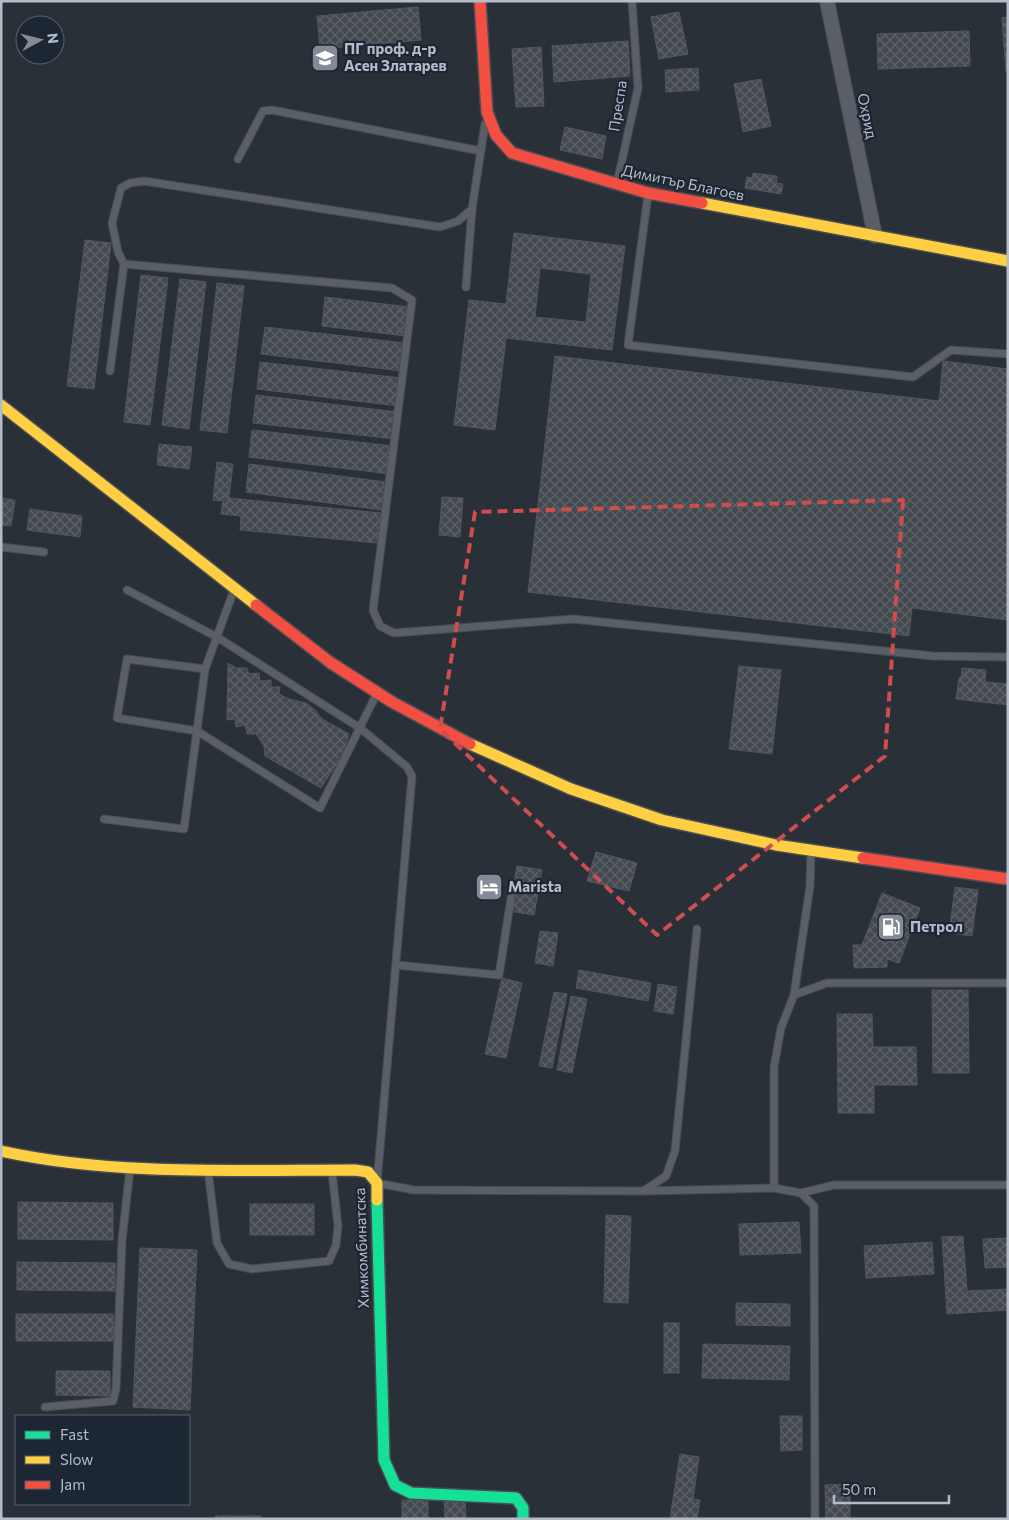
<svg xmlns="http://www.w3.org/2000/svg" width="1009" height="1520" viewBox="0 0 1009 1520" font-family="Commissioner,sans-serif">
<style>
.building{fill:url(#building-cross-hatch);stroke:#52575f;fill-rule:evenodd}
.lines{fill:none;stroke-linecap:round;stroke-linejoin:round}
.lane-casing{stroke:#484c53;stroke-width:9}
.street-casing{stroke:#484c53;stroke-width:16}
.fast-casing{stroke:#484c53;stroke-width:14}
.slow-casing{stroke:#484c53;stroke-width:14}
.jam-casing{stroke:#484c53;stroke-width:14}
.lane{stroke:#5a5e66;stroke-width:7}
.street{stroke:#5a5e66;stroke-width:14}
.fast{stroke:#16e098;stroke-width:11}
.slow{stroke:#ffcf43;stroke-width:11}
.jam{stroke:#f24e42;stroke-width:11}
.marked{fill:none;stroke:#ce4d50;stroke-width:4;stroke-dasharray:10 6;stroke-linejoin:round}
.labels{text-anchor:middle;stroke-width:4.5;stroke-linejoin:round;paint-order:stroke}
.poi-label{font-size:15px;font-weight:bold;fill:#b4bcc9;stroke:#1d2633;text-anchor:start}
.street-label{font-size:15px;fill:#b4bcc9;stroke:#1d2633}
</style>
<defs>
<pattern id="building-cross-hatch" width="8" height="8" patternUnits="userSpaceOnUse" patternTransform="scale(1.25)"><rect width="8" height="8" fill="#444950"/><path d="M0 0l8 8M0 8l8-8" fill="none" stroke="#5d6168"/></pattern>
</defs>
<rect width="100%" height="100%" fill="#2a3038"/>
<!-- building -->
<g class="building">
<path d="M418 7 421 40 320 49 317 16Z"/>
<path d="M679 12 688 54 659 59 651 17Z"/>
<path d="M1008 17V72H1006L1002 18Z"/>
<path d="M969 31 970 66 878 69 877 34Z"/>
<path d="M628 41 630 76 554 82 552 46Z"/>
<path d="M541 47 544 106 516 107 512 49Z"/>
<path d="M698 68 699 90 666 92 665 70Z"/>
<path d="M761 79 771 126 743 132 734 84Z"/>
<path d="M565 127 606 136 602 159 560 150Z"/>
<path d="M753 173 777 176 776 183 783 184 781 194 745 188 747 177 752 178Z"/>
<path d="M514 233 625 246 612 350 506 338 495 430 454 425 469 300 506 304ZM540 268 591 274 586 322 535 317Z"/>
<path d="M85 240 111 243 94 389 67 386Z"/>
<path d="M141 275 168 278 150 425 124 422Z"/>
<path d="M180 279 206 282 189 429 162 425Z"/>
<path d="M217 283 244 286 227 433 200 430Z"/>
<path d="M325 297 410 307 406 336 322 326Z"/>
<path d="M265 327 405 343 402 371 261 354Z"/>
<path d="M555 356 939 401 943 361 1008 369V620L912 608 909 636 528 592Z"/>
<path d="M260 362 401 378 398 406 257 389Z"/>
<path d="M256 395 397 412 394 439 253 423Z"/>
<path d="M252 430 393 446 390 474 249 457Z"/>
<path d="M159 444 192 447 189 469 157 465Z"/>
<path d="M217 462 233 464 229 498 381 513 378 543 240 530 241 516 221 514 223 501 213 500Z"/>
<path d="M249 464 386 482 382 510 246 492Z"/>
<path d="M442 497 463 498 460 537 439 535Z"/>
<path d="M1 498 15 500 11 526 1 525Z"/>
<path d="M30 509 82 516 80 537 27 530Z"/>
<path d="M228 663 236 668H247L249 674 259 673 260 681 271 680V687H280L279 694 289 699 306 703 315 710 322 719 349 734 343 754 321 788 265 756 264 746 256 734H247L245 725 236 727 235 719 227 720Z"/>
<path d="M739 666 781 670 772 754 729 749Z"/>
<path d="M962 668 986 670 985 682 1008 684V705L956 699 959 678H961Z"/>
<path d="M596 852 637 863 629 891 587 881Z"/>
<path d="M517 866 542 870 534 915 509 911Z"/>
<path d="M955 887 978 890 972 936 949 933Z"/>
<path d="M882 893 920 908 899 963 887 959V967L854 968 853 945H862Z"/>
<path d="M540 931 558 933 553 966 535 963Z"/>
<path d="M579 970 651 983 648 1001 576 988Z"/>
<path d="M502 978 522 983 506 1058 485 1054Z"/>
<path d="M658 984 677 987 673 1014 654 1011Z"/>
<path d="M932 990H968L969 1073H933Z"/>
<path d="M554 992 567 994 552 1068 539 1066Z"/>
<path d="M571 996 587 999 572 1073 557 1070Z"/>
<path d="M837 1014H872L873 1047H916L917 1085H874V1113H838Z"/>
<path d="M18 1202 113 1203V1240L18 1239Z"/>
<rect x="250" y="1204" width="64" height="31"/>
<path d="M606 1215 631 1216 628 1303 604 1302Z"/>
<path d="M799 1222 801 1253 740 1255 739 1224Z"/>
<path d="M963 1236 967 1291 1008 1289V1310L947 1314 942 1237Z"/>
<path d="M1008 1238V1267L985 1268 983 1239Z"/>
<path d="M932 1242 934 1274 866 1278 864 1246Z"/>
<path d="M140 1248 197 1250 190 1410 133 1407Z"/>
<path d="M17 1262 115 1263V1291L17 1290Z"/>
<path d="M736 1303 790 1304V1326L736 1325Z"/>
<path d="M16 1314H113L114 1341H16Z"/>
<rect x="664" y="1323" width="15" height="50"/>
<path d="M703 1344 790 1346 789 1380 702 1378Z"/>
<path d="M56 1371H110V1396L56 1395Z"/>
<path d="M780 1416H802V1450L781 1451Z"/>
<path d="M680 1454 699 1457 693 1499 700 1500 697 1519H670Z"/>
<path d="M850 1484V1519H826L825 1485Z"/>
<rect x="402" y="1500" width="26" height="19"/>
<path d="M444 1501H465L466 1519H445Z"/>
<rect x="215" y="1516" width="46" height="3"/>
</g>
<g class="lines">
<!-- lane casing -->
<g class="lane-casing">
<g id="lane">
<path d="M238 159 263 111 272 110 481 151"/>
<path d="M617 183 638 88 632 1"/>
<path d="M648 195 628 345 913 377 951 350 1008 354"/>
<path d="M124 264 392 288 412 300 373 610 380 626 394 633 573 619 933 656 1008 657"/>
<path d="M466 287 472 209 485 124"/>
<path d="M110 371 124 264 118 252 112 223 121 188 130 183 144 181 440 227 458 221 472 209"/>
<path d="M1 547 44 552"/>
<path d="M127 590 217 637 360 728 407 767 412 776 377 1183 414 1190 644 1191 774 1188 801 1193 814 1206 815 1519"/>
<path d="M205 669 127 659 117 718 197 731 320 808 376 695"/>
<path d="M104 819 184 829 205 669 234 590"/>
<path d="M396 965 499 975 511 898"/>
<path d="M794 995 810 886 811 853"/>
<path d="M208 1170 217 1243 229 1264 252 1269 329 1261 336 1245 338 1226 332 1172"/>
<path d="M774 1188V1067L781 1028 794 995 827 983H1008"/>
<path d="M645 1190 666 1176 675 1151 697 929"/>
<path d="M801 1193 834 1185H1005"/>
<path d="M45 1407 113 1401 116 1389 122 1241 130 1168"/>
</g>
</g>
<!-- street casing -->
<g class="street-casing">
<path id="street" d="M827 1 875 236"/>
</g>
<!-- fast casing -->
<g class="fast-casing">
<path id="fast" d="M377 1200 384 1460 395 1485 411 1493 516 1498 523 1508V1519"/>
</g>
<!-- slow casing -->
<g class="slow-casing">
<g id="slow">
<path d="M702 203 1008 261"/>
<path d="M1 405 256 605"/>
<path d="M470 744 571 789 662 820 776 845 863 858"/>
<path d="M1 1151C115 1176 239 1170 355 1170L368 1172 377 1183V1200"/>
</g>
</g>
<!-- jam casing -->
<g class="jam-casing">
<g id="jam">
<path d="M480 1 487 112 496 135 512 153 648 193 702 203"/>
<path d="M256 605 331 663 392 702 470 744"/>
<path d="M863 858 1008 879"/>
</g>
</g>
<!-- lane -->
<use href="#lane" class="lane"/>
<!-- street -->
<use href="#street" class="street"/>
<!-- fast -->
<use href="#fast" class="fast"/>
<!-- slow -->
<use href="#slow" class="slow"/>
<!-- jam -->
<use href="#jam" class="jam"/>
</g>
<!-- marked area -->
<path class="marked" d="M903 500 885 756 657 935 440 729 475 512Z"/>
<!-- icons -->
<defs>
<g id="school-square" transform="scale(1.4375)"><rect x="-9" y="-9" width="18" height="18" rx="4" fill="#848b96" stroke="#1d2633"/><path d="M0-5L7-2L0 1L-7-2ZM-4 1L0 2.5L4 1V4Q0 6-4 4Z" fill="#fff"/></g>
<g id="hotel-square" transform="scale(1.4375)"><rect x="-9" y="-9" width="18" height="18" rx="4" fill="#848b96" stroke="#1d2633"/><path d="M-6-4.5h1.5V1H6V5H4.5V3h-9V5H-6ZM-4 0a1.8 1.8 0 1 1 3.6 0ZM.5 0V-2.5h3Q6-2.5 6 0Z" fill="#fff"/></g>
<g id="fuel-square" transform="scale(1.4375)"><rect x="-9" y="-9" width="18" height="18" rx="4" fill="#848b96" stroke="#1d2633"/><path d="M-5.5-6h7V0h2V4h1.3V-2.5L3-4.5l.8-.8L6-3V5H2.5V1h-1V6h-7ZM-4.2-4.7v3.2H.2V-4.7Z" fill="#fff"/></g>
</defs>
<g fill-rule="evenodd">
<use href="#school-square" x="325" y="58"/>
<use href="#hotel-square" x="489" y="887"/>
<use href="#fuel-square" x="891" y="927"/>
</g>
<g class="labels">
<!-- poi labels -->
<g class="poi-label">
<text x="344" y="54">ПГ проф. д-р<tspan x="344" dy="17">Асен Златарев</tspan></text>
<text x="508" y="892">Marista</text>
<text x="910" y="932">Петрол</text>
</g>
<!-- street labels -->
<g class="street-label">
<text transform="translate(618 106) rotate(-81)" y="5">Преспа</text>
<text transform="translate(867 116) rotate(78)" y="5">Охрид</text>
<text transform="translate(683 183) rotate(12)" y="5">Димитър Благоев</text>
<text transform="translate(362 1248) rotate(-92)" y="5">Химкомбинатска</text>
</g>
</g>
<!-- border -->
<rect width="1009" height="1520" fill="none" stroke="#b4bcc9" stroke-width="5"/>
<!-- legend -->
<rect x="15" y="1415" width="175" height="90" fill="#1d2633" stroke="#59626f"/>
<rect x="25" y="1431" width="25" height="8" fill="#16e098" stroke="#59626f"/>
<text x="60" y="1440" font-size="15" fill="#b4bcc9">Fast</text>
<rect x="25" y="1456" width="25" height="8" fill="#ffcf43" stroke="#59626f"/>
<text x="60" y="1465" font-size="15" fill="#b4bcc9">Slow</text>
<rect x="25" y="1481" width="25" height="8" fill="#f24e42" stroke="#59626f"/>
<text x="60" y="1490" font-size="15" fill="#b4bcc9">Jam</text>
<!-- north arrow -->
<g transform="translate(40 40) rotate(83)"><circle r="24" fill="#1d2633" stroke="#59626f"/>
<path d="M0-4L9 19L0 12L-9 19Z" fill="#848b96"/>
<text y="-8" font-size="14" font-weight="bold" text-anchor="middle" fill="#b4bcc9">N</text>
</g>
<!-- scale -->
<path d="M834 1495v8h115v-8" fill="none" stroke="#b4bcc9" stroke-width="2.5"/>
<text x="842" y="1495" font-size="15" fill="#b4bcc9" stroke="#1d2633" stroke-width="4" paint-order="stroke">50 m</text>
</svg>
